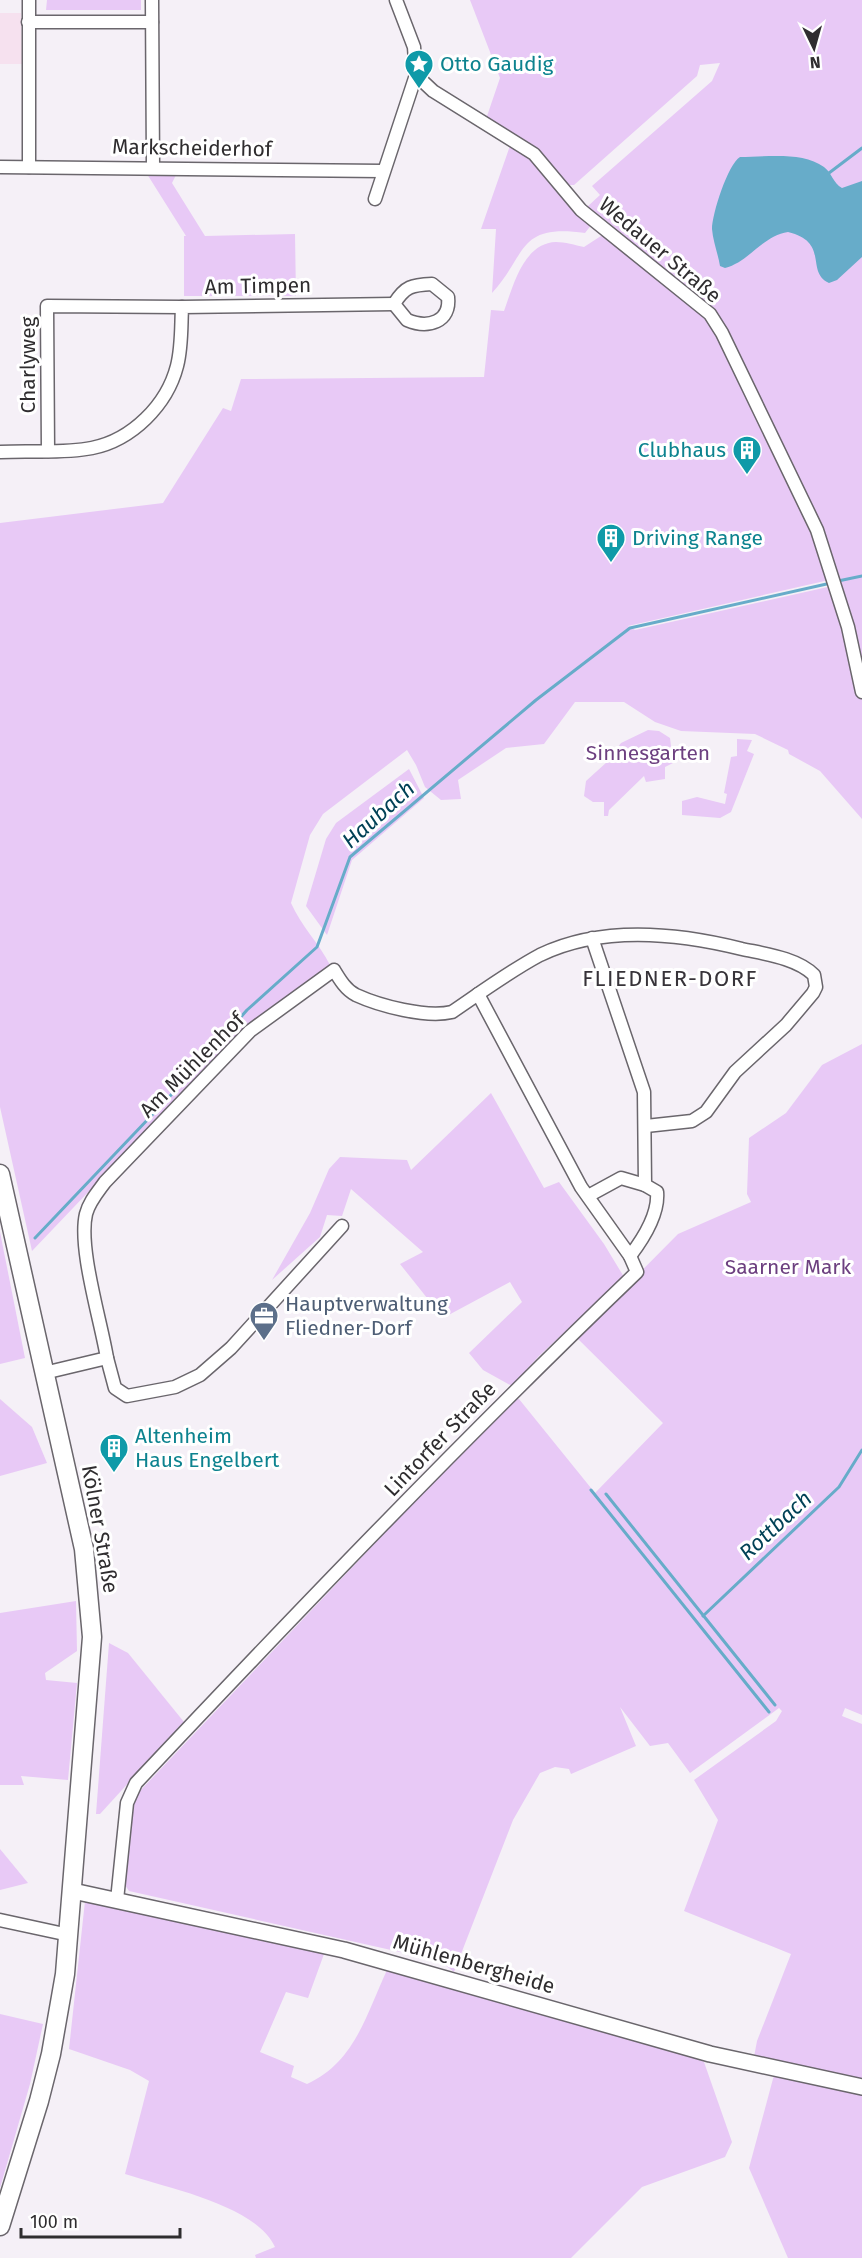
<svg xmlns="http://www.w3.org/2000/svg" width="862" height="2258" viewBox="0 0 862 2258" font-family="'Fira Sans',sans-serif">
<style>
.education{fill:#f6e1ef}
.green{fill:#e8c9f6;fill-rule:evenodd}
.water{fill:#67acc9}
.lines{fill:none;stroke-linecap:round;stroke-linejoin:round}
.stream{stroke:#67acc9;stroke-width:3}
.minor-casing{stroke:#6a666c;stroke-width:15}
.tertiary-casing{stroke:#6a666c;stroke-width:18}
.primary-casing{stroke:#6a666c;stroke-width:21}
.minor{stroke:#fff;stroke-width:12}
.tertiary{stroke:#fff;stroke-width:15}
.primary{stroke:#fff;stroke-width:18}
.labels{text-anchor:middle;stroke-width:6;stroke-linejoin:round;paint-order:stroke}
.culture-label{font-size:21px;fill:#0d838f;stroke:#fff;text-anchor:start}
.street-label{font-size:21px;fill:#2f2d2f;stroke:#fff}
.park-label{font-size:21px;fill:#6d4080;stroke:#fff}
.service-label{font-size:21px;fill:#4e5e75;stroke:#fff;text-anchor:start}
.water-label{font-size:22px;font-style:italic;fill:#014156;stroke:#fff}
.neighbourhood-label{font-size:22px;letter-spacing:1.5px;fill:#373339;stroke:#fff}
</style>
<rect width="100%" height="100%" fill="#f5f0f7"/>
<!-- education -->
<path class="education" d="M0 13H21L22 64H0Z"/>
<!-- green -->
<g class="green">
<path d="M47 0H141V10H46Z"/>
<path d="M470 0H862V819L820 771 789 754 788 750 755 734 681 731 655 722 624 702H575L544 744 506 748 458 780 461 799 441 800 425 787 416 765 407 750 323 814 310 835 291 903C301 926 319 943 330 965L239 1034 32 1251 0 1107V523L163 503 223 408 231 411 241 379 484 377 491 310 504 311C513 287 523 243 556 242 565 242 575 245 584 247L604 234 713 310 587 207 600 195 592 186 712 81 720 63 700 65 697 76 574 185H566L486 119 500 78ZM838 578 841 584 635 630 628 626Z"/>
<path d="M511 143 529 154 592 224 585 233C517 224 528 253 492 293L496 229H481Z"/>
<path d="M147 174 176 175 172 183 205 236 295 234 296 296H184V236H186Z"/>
<path d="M648 730 659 731 670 738 673 763 665 767V779L646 782 644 776 609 810 608 816H604V802H593L584 796 586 781 607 762 621 743Z"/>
<path d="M737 739 752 740 747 751 754 754 731 812 720 818 682 815V801L697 797 725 804 727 794 724 793 731 757 737 756Z"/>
<path d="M409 769 424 798 352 860 327 935 306 906 326 839 336 823Z"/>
<path d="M862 1044V1715L845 1708 842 1716 862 1724V2079L754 2057 757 2041 791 1954 684 1911 718 1820 694 1780 776 1721 782 1711 779 1708 690 1773 668 1743 650 1746 620 1707 636 1746 571 1774 569 1769 555 1767 540 1773 513 1820 454 1972 440 1961 129 1891 125 1885 132 1806 137 1794 511 1400 519 1399 595 1493 663 1423 576 1337 678 1234 751 1202 747 1194 749 1138 786 1113 822 1065Z"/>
<path d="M491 1093 544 1188 559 1182 604 1244 624 1277 539 1356 512 1386 483 1370 469 1353 522 1302 510 1282 443 1318 400 1264 423 1252 351 1189 342 1216 327 1215 320 1237 272 1280 310 1213 329 1169 340 1157 407 1160 411 1170Z"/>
<path d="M0 1232 25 1358 0 1364Z"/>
<path d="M0 1399 32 1427 47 1463 0 1476Z"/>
<path d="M76 1601 77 1651 45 1673 46 1680 77 1683 68 1780 21 1776 24 1785H0V1613Z"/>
<path d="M109 1643 128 1653 184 1722 100 1814H96Z"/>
<path d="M0 1849 28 1883 0 1890Z"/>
<path d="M85 1901 324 1954 308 1998 286 1992 260 2052 294 2066 291 2077 307 2084C355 2062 366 2015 387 1970L692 2056 704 2062 732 2142 725 2157 642 2187 571 2258H256L255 2255 275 2247C256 2205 167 2188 125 2174L149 2081 130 2070 69 2049Z"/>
<path d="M0 2014 43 2024 30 2084 0 2188Z"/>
<path d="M774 2075 862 2094V2258H788L749 2168Z"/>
</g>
<!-- water -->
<path class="water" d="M740 157C766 157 802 151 824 167 832 173 833 183 842 188L862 181V257L837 280 829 283C805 272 830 242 788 232 762 236 749 262 725 268L720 266C718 254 713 241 712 229 712 214 728 164 740 157Z"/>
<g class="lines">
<!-- stream -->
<g class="stream">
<path d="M829 173 862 148"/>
<path d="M838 581 862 576"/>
<path d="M35 1238 190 1075 247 1010 317 947 350 857 536 700 630 628 831 583"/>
<path d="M591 1490 769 1712"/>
<path d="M606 1494 775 1705"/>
<path d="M703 1616 839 1487 862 1450"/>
</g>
<!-- minor casing -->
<g class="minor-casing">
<g id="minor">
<path d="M29 0V167"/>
<path d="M152 0 153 166"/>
<path d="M28 22H152"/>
<path d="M416 75 433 91 534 154 581 210 710 314 722 333 817 530 848 627 862 692"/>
<path d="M0 167 383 171"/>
<path d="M375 199 416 75 414 47 396 0"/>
<path d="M432 284 448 297C451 322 428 329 407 320L394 304C405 286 412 285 432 284Z"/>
<path d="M48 451 47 306 182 307"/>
<path d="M0 452C30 450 62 454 92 448 132 440 167 405 177 366 182 347 181 327 182 307L394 304"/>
<path d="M592 938 644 1092 645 1185 657 1192C659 1214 643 1239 630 1256"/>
<path d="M588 1196 621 1178 645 1185"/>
<path d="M107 1358 115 1388 127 1396 175 1387 200 1375 231 1348 342 1226"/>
<path d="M44 1373 107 1358C101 1321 78 1248 86 1214 89 1202 97 1193 105 1182L250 1031 334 970C340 980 346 990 356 995 380 1006 426 1018 452 1012 480 993 510 971 540 955 602 925 678 933 742 949 765 954 797 958 814 975L816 987 813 993 786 1025 735 1072 706 1112 692 1121 646 1126"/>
<path d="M117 1900 127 1803 136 1783C300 1609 465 1437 637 1272L630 1256 581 1187 478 994"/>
<path d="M0 1920 69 1935"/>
</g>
</g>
<!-- tertiary casing -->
<g class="tertiary-casing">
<path id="tertiary" d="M73 1891 344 1950 710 2054 862 2087"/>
</g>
<!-- primary casing -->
<g class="primary-casing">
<path id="primary" d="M0 1174 84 1549 92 1637 65 1974 51 2054 39 2101 0 2226"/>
</g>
<!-- minor -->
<use href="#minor" class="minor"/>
<!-- tertiary -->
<use href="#tertiary" class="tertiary"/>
<!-- primary -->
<use href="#primary" class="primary"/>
</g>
<!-- icons -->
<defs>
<g id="sight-pin" transform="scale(1.5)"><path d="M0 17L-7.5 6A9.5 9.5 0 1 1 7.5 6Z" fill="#0f9aa8" stroke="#fff"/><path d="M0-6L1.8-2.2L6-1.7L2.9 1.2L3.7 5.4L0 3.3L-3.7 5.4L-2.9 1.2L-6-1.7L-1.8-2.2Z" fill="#fff"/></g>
<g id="building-pin" transform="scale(1.5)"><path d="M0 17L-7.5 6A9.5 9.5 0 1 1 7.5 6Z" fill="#0f9aa8" stroke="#fff"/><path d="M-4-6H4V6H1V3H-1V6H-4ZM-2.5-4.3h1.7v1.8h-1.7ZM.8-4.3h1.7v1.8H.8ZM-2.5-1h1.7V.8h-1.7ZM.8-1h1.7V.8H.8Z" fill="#fff"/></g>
<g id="office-pin" transform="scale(1.5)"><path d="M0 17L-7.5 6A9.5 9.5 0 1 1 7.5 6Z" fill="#5c6f8a" stroke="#fff"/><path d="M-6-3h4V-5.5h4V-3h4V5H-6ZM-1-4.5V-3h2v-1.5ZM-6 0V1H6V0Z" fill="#fff"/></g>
</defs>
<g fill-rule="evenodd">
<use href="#sight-pin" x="419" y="64"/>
<use href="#building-pin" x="747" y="450"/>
<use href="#building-pin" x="611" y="538"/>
<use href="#office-pin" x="264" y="1316"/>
<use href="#building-pin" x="114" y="1448"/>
</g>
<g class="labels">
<!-- culture labels -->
<g class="culture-label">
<text x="440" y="71">Otto Gaudig</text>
<text x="726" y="457" text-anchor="end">Clubhaus</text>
<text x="632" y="545">Driving Range</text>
<text x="135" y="1443">Altenheim<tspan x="135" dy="24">Haus Engelbert</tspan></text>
</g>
<!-- street labels -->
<g class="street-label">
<text transform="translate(192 148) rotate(1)" y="7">Markscheiderhof</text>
<text transform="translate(660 250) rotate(40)" y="7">Wedauer Straße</text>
<text transform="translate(258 286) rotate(-1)" y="7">Am Timpen</text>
<text transform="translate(28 365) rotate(-90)" y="7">Charlyweg</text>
<text transform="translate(192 1065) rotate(-45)" y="7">Am Mühlenhof</text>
<text transform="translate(440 1439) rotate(-46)" y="7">Lintorfer Straße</text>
<text transform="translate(100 1529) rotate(80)" y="7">Kölner Straße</text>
<text transform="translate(474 1964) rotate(16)" y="7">Mühlenbergheide</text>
</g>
<!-- park labels -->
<g class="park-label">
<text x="648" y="760">Sinnesgarten</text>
<text x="788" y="1274">Saarner Mark</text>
</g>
<!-- service labels -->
<g class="service-label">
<text x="285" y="1311">Hauptverwaltung<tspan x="285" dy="24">Fliedner-Dorf</tspan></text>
</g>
<!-- water labels -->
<g class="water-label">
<text transform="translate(378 814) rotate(-42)" y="8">Haubach</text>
<text transform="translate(775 1525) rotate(-43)" y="8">Rottbach</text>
</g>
<!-- neighbourhood labels -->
<g class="neighbourhood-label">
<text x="670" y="986">FLIEDNER-DORF</text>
</g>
</g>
<!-- north arrow -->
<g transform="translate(814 48) rotate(175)" stroke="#ffffff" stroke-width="4.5" paint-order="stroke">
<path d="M0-4.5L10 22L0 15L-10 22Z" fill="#2f2d2f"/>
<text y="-9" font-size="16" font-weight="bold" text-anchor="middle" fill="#2f2d2f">N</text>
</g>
<!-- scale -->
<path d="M21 2228v9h159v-9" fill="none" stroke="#2f2d2f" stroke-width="3"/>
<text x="30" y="2228" font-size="18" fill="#2f2d2f" stroke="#ffffff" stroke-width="4.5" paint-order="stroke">100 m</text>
</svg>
